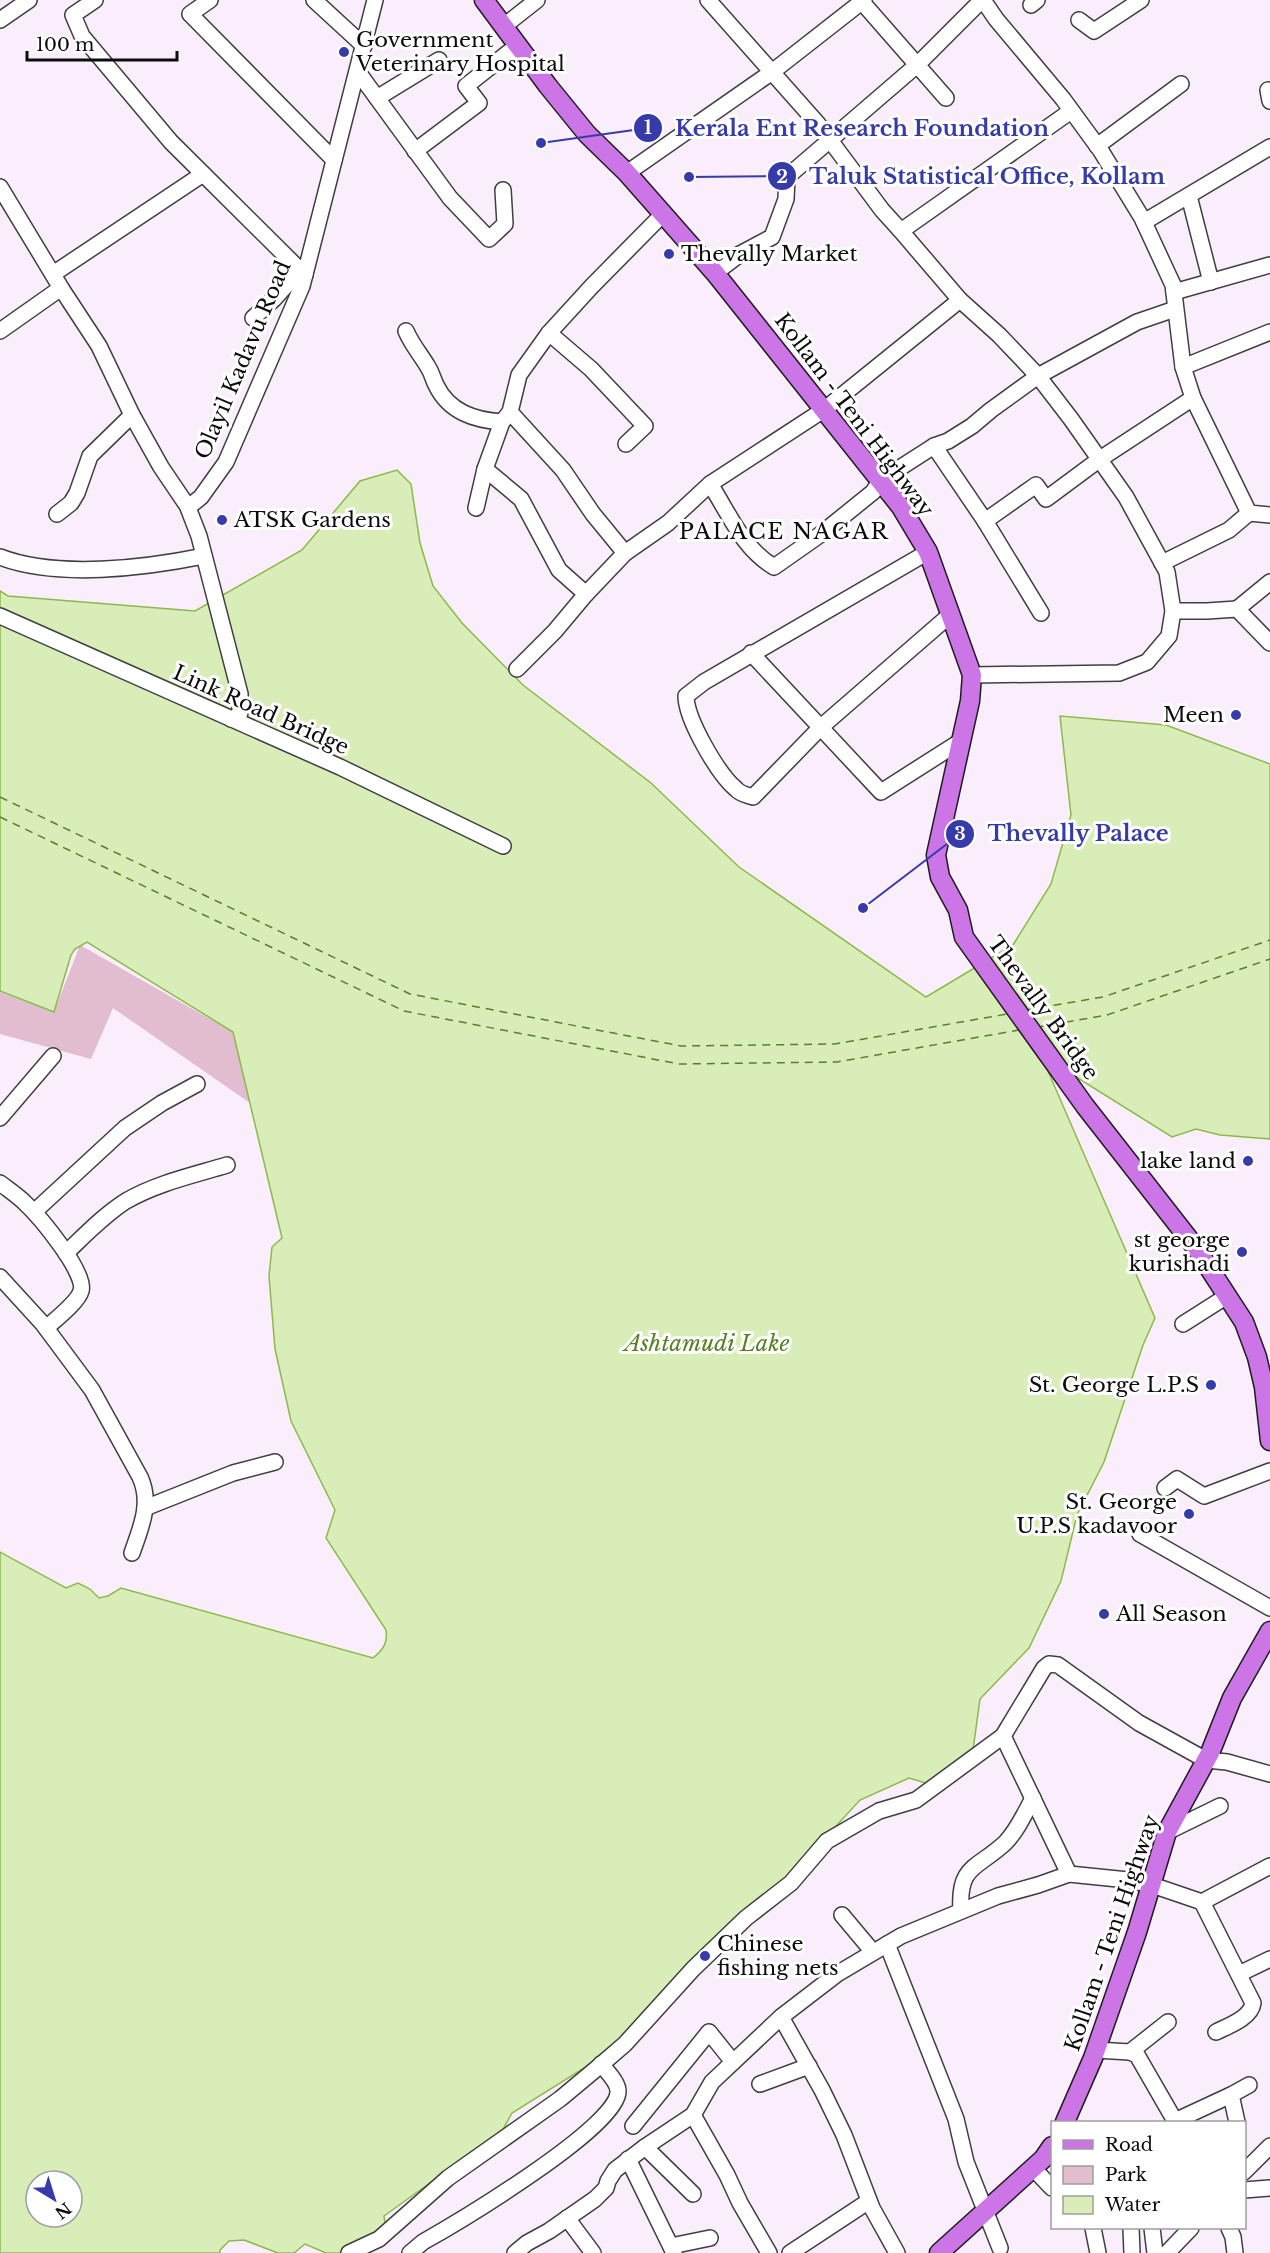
<svg xmlns="http://www.w3.org/2000/svg" width="1270" height="2253" viewBox="0 0 1270 2253" font-family="'Libre Baskerville',serif">
<style>
.green{fill:#e2bccf}
.water{fill:#d9edb9;stroke:#8cba4a;stroke-width:1.5;fill-rule:evenodd}
.lines{fill:none;stroke-linecap:round;stroke-linejoin:round}
.ferry{stroke:#578125;stroke-width:1.5;stroke-dasharray:8 6;stroke-linecap:butt}
.minor-casing{stroke:#3f3f3f;stroke-width:18}
.major-casing{stroke:#1d1d1d;stroke-width:21}
.minor{stroke:#fff;stroke-width:15}
.major{stroke:#cc75e6;stroke-width:18}
.poi-dot{fill:#373ba9;stroke:#fff;stroke-width:2}
.labels{text-anchor:middle;stroke-width:6;stroke-linejoin:round;paint-order:stroke}
.poi-label{font-size:21px;fill:#0c0c0c;stroke:#fff;text-anchor:start}
.street-label{font-size:21px;fill:#0c0c0c;stroke:#fff}
.neighbourhood-label{font-size:22px;letter-spacing:1.5px;fill:#0c0c0c;stroke:#fff}
.water-label{font-size:22px;font-style:italic;fill:#578125;stroke:#fff}
.leader{fill:none;stroke:#373ba9;stroke-width:2}
.callout-dot{fill:#373ba9;stroke:#fff;stroke-width:2}
.mark-label{font-size:18px;text-anchor:middle;font-weight:bold;fill:#fff}
.callout-label{font-size:22px;text-anchor:middle;font-weight:bold;fill:#373ba9;stroke:#fff;stroke-width:6;stroke-linejoin:round;paint-order:stroke}
</style>
<rect width="100%" height="100%" fill="#faeefd"/>
<!-- green -->
<path class="green" d="M80 945 233 1032 250 1103 113 1008 91 1059 0 1034V992L54 1012Z"/>
<!-- water -->
<path class="water" d="M397 470 411 484 420 543 433 586 462 623 523 685 651 783 739 867 926 997 1013 945 1051 884 1071 815 1060 716 1166 725 1270 764V1139L1220 1135 1196 1129 1172 1137 1041 1055 1155 1318 1143 1345 1104 1462 1077 1515 1061 1581 1029 1648 980 1699 973 1750 929 1784 909 1778 860 1800 825 1838 633 2030 605 2055 512 2113 502 2131 384 2216 388 2240 362 2253H326L305 2244 294 2253H278L244 2240 229 2241 220 2250V2253H0V1552L66 1588 78 1583 90 1589 99 1598 108 1596 121 1588 373 1658C383 1650 388 1643 386 1630L326 1538 335 1510 291 1421 275 1349 269 1276 272 1247 282 1238 233 1032 87 942 75 949 71 955 54 1012 0 991V591L8 596 195 611 302 550 360 481ZM36 2181H72V2217H36Z"/>
<g class="lines">
<!-- ferry -->
<g class="ferry">
<path d="M0 797 410 994 681 1046 835 1044 1007 1014"/>
<path d="M0 817 404 1011 679 1064 837 1062 1019 1030"/>
<path d="M1026 1010 1103 997 1270 940"/>
<path d="M1038 1027 1107 1015 1270 959"/>
</g>
<!-- minor casing -->
<g class="minor-casing">
<g id="minor">
<path d="M95 0 73 15 82 36 171 142 305 275"/>
<path d="M210 0 190 14 334 160"/>
<path d="M314 0 364 46"/>
<path d="M708 0 818 124 882 210 901 231 1071 111"/>
<path d="M983 0 996 19 1063 99 1101 151 1142 218 1173 285 1183 367 1193 398 1249 513 1270 515"/>
<path d="M862 2 946 98"/>
<path d="M1031 5 1037 0"/>
<path d="M0 20 29 0"/>
<path d="M1079 20 1094 31 1141 0"/>
<path d="M504 26 537 0"/>
<path d="M358 72 450 198 489 239 505 224 503 190"/>
<path d="M1268 90 1270 101"/>
<path d="M377 98 439 60"/>
<path d="M1097 146 1181 84"/>
<path d="M415 151 479 103 466 86 518 45"/>
<path d="M627 173 772 72 864 0"/>
<path d="M0 187 61 288 99 346 132 415 161 467 184 501 187 505H191L201 497 226 462 302 286 375 0"/>
<path d="M1189 196 1211 282"/>
<path d="M1144 222 1270 147"/>
<path d="M901 231 960 300"/>
<path d="M715 273 740 254 772 237 786 199 787 177 917 65 982 0"/>
<path d="M53 274 203 174"/>
<path d="M1174 292 1270 265"/>
<path d="M253 318 274 299 300 270"/>
<path d="M0 331 61 288"/>
<path d="M406 331C412 345 421 355 428 367 432 373 433 379 436 385 449 412 474 420 502 422"/>
<path d="M549 333 591 369 645 426 626 444"/>
<path d="M1183 367 1270 332"/>
<path d="M510 412 563 470 593 514 625 553"/>
<path d="M934 446 985 521 1041 613"/>
<path d="M485 469 521 499 559 570 586 594 625 553 668 523 710 484 825 409 960 300 999 335 1038 376 1071 419 1126 497 1167 572 1173 611 1169 636 1147 662 1119 673 972 675"/>
<path d="M710 484C729 513 742 548 774 567L821 534 873 492 881 480 934 446 948 441 972 426 991 410 1038 376 1137 322 1175 309"/>
<path d="M187 505 199 536 240 694V713L236 717 231 719"/>
<path d="M476 508 485 469 502 422 510 412 519 375 549 333 592 286 664 213"/>
<path d="M57 514 71 503 77 493 90 456 132 415"/>
<path d="M985 521 1036 485 1046 499 1100 459 1193 398"/>
<path d="M928 552 704 682 686 696C686 719 718 774 736 789 740 794 747 795 753 797L821 727 950 615"/>
<path d="M0 557C57 579 145 568 204 556"/>
<path d="M1162 563 1229 530 1249 513"/>
<path d="M1237 609 1270 582"/>
<path d="M1173 611H1207L1237 609 1270 643"/>
<path d="M0 616 340 767 503 846"/>
<path d="M751 653 881 792 961 741"/>
<path d="M517 669 555 631 586 594"/>
<path d="M0 1118 53 1056"/>
<path d="M0 1183C9 1190 18 1196 25 1203 39 1216 87 1273 81 1291 78 1302 55 1320 46 1328"/>
<path d="M34 1212 125 1128 162 1103 197 1084"/>
<path d="M66 1253C85 1235 104 1215 126 1201 157 1183 194 1175 227 1165"/>
<path d="M0 1277 43 1324 92 1390 140 1477C152 1503 141 1527 132 1553"/>
<path d="M1183 1324 1227 1296"/>
<path d="M1165 1488 1177 1479 1204 1496 1270 1471"/>
<path d="M145 1508 233 1473 275 1462"/>
<path d="M1140 1534 1270 1608"/>
<path d="M1003 1736 1069 1874"/>
<path d="M1167 1832 1220 1806"/>
<path d="M1202 1902 1270 1866"/>
<path d="M961 1910C958 1865 977 1869 1005 1843 1017 1831 1025 1813 1033 1798"/>
<path d="M842 1915 873 1952"/>
<path d="M887 1944 956 2119 966 2162 1000 2248"/>
<path d="M1239 1974 1270 1959"/>
<path d="M781 2017 822 2090 844 2135 872 2208 897 2253"/>
<path d="M1096 2050 1130 2052 1137 2055 1175 2121 1231 2095"/>
<path d="M1130 2052 1168 2022"/>
<path d="M760 2084 809 2066"/>
<path d="M693 2115 727 2175 740 2203 769 2253"/>
<path d="M1237 2122 1231 2095 1249 2085"/>
<path d="M633 2126 709 2032 733 2062"/>
<path d="M645 2147 693 2194"/>
<path d="M628 2159 674 2253"/>
<path d="M1033 2168 1052 2188"/>
<path d="M1244 2172 1270 2146"/>
<path d="M1244 2190 1270 2188"/>
<path d="M567 2218 593 2253"/>
<path d="M1093 2228 1098 2253"/>
<path d="M1131 2228 1132 2253"/>
<path d="M1152 2228 1155 2253"/>
<path d="M1229 2228 1233 2237 1235 2253"/>
<path d="M671 2246 710 2238"/>
<path d="M349 2253 379 2239 448 2178 560 2099 596 2069 625 2044 693 1969 746 1918 791 1883 827 1841 879 1811 916 1800 1003 1736 1044 1668 1049 1664 1058 1665 1139 1723 1206 1760 1227 1762 1270 1774"/>
<path d="M410 2253 423 2242C455 2224 620 2126 618 2091 618 2082 607 2072 601 2064"/>
<path d="M515 2253 527 2243 549 2231 595 2199 606 2188 608 2181 615 2170 645 2147 693 2115 712 2082 781 2017 837 1974 901 1936 998 1896 1038 1885 1069 1874 1128 1880 1152 1885 1202 1902 1253 2003C1251 2018 1228 2026 1216 2032"/>
<path d="M790 2253 869 2201"/>
<path d="M1167 2253 1191 2228"/>
</g>
</g>
<!-- major casing -->
<g class="major-casing">
<g id="major">
<path d="M484 0 548 86 587 134 627 173 715 273 901 507 928 552 972 675 970 701 936 855 940 877 958 910 964 937 1085 1106 1196 1248 1244 1322 1257 1357 1264 1387 1270 1441"/>
<path d="M1065 2122 1093 2058 1137 1932 1167 1832 1210 1753 1232 1698 1270 1631"/>
<path d="M939 2253 1043 2159 1052 2146"/>
</g>
</g>
<!-- minor -->
<use href="#minor" class="minor"/>
<!-- major -->
<use href="#major" class="major"/>
</g>
<!-- markers -->
<g class="poi-dot">
<circle cx="344" cy="52" r="6"/>
<circle cx="669" cy="254" r="6"/>
<circle cx="222" cy="520" r="6"/>
<circle cx="1236" cy="715" r="6"/>
<circle cx="1248" cy="1161" r="6"/>
<circle cx="1242" cy="1252" r="6"/>
<circle cx="1211" cy="1385" r="6"/>
<circle cx="1189" cy="1514" r="6"/>
<circle cx="1104" cy="1614" r="6"/>
<circle cx="705" cy="1956" r="6"/>
</g>
<g class="labels">
<!-- poi labels -->
<g class="poi-label">
<text x="356" y="47">Government<tspan x="356" dy="24">Veterinary Hospital</tspan></text>
<text x="681" y="261">Thevally Market</text>
<text x="234" y="527">ATSK Gardens</text>
<text x="1224" y="722" text-anchor="end">Meen</text>
<text x="1236" y="1168" text-anchor="end">lake land</text>
<text x="1230" y="1247" text-anchor="end">st george<tspan x="1230" dy="24">kurishadi</tspan></text>
<text x="1199" y="1392" text-anchor="end">St. George L.P.S</text>
<text x="1177" y="1509" text-anchor="end">St. George<tspan x="1177" dy="24">U.P.S kadavoor</tspan></text>
<text x="1116" y="1621">All Season</text>
<text x="717" y="1951">Chinese<tspan x="717" dy="24">fishing nets</tspan></text>
</g>
<!-- street labels -->
<g class="street-label">
<text transform="translate(243 360) rotate(-67)" y="7">Olayil Kadavu Road</text>
<text transform="translate(854 415) rotate(53)" y="7">Kollam - Teni Highway</text>
<text transform="translate(261 710) rotate(24)" y="7">Link Road Bridge</text>
<text transform="translate(1043 1008) rotate(54)" y="7">Thevally Bridge</text>
<text transform="translate(1112 1933) rotate(-71)" y="7">Kollam - Teni Highway</text>
</g>
<!-- neighbourhood labels -->
<g class="neighbourhood-label">
<text x="784" y="539">PALACE NAGAR</text>
</g>
<!-- water labels -->
<g class="water-label">
<text x="707" y="1351">Ashtamudi Lake</text>
</g>
</g>
<!-- callouts -->
<path class="leader" d="M541 143L648 128M689 177L782 176M863 908L960 834"/>
<g class="callout-dot">
<circle cx="541" cy="143" r="6"/>
<circle cx="689" cy="177" r="6"/>
<circle cx="863" cy="908" r="6"/>
<circle cx="648" cy="128" r="15"/>
<circle cx="782" cy="176" r="15"/>
<circle cx="960" cy="834" r="15"/>
</g>
<g class="mark-label">
<text x="648" y="134">1</text>
<text x="782" y="183">2</text>
<text x="960" y="840">3</text>
</g>
<g class="callout-label">
<text x="862" y="136">Kerala Ent Research Foundation</text>
<text x="987" y="184">Taluk Statistical Office, Kollam</text>
<text x="1078" y="841">Thevally Palace</text>
</g>
<!-- legend -->
<rect x="1051" y="2121" width="195" height="108" fill="#ffffff" stroke="#9e9e9e" stroke-width="1.5"/>
<rect x="1063" y="2140" width="30" height="9" fill="#cc75e6" stroke="#9e9e9e" stroke-width="1.5"/>
<text x="1105" y="2151" font-size="18" fill="#0c0c0c">Road</text>
<rect x="1063" y="2166" width="30" height="18" fill="#e2bccf" stroke="#9e9e9e" stroke-width="1.5"/>
<text x="1105" y="2181" font-size="18" fill="#0c0c0c">Park</text>
<rect x="1063" y="2196" width="30" height="18" fill="#d9edb9" stroke="#9e9e9e" stroke-width="1.5"/>
<text x="1105" y="2211" font-size="18" fill="#0c0c0c">Water</text>
<!-- north arrow -->
<g transform="translate(54 2199) rotate(142)"><circle r="28" fill="#ffffff" stroke="#9e9e9e" stroke-width="1.5"/>
<path d="M0-4.5L10 22L0 15L-10 22Z" fill="#373ba9"/>
<text y="-9" font-size="16" font-weight="bold" text-anchor="middle" fill="#0c0c0c">N</text>
</g>
<!-- scale -->
<path d="M27 51v9h150v-9" fill="none" stroke="#0c0c0c" stroke-width="3"/>
<text x="36" y="51" font-size="18" fill="#0c0c0c" stroke="#ffffff" stroke-width="4.5" paint-order="stroke">100 m</text>
</svg>
